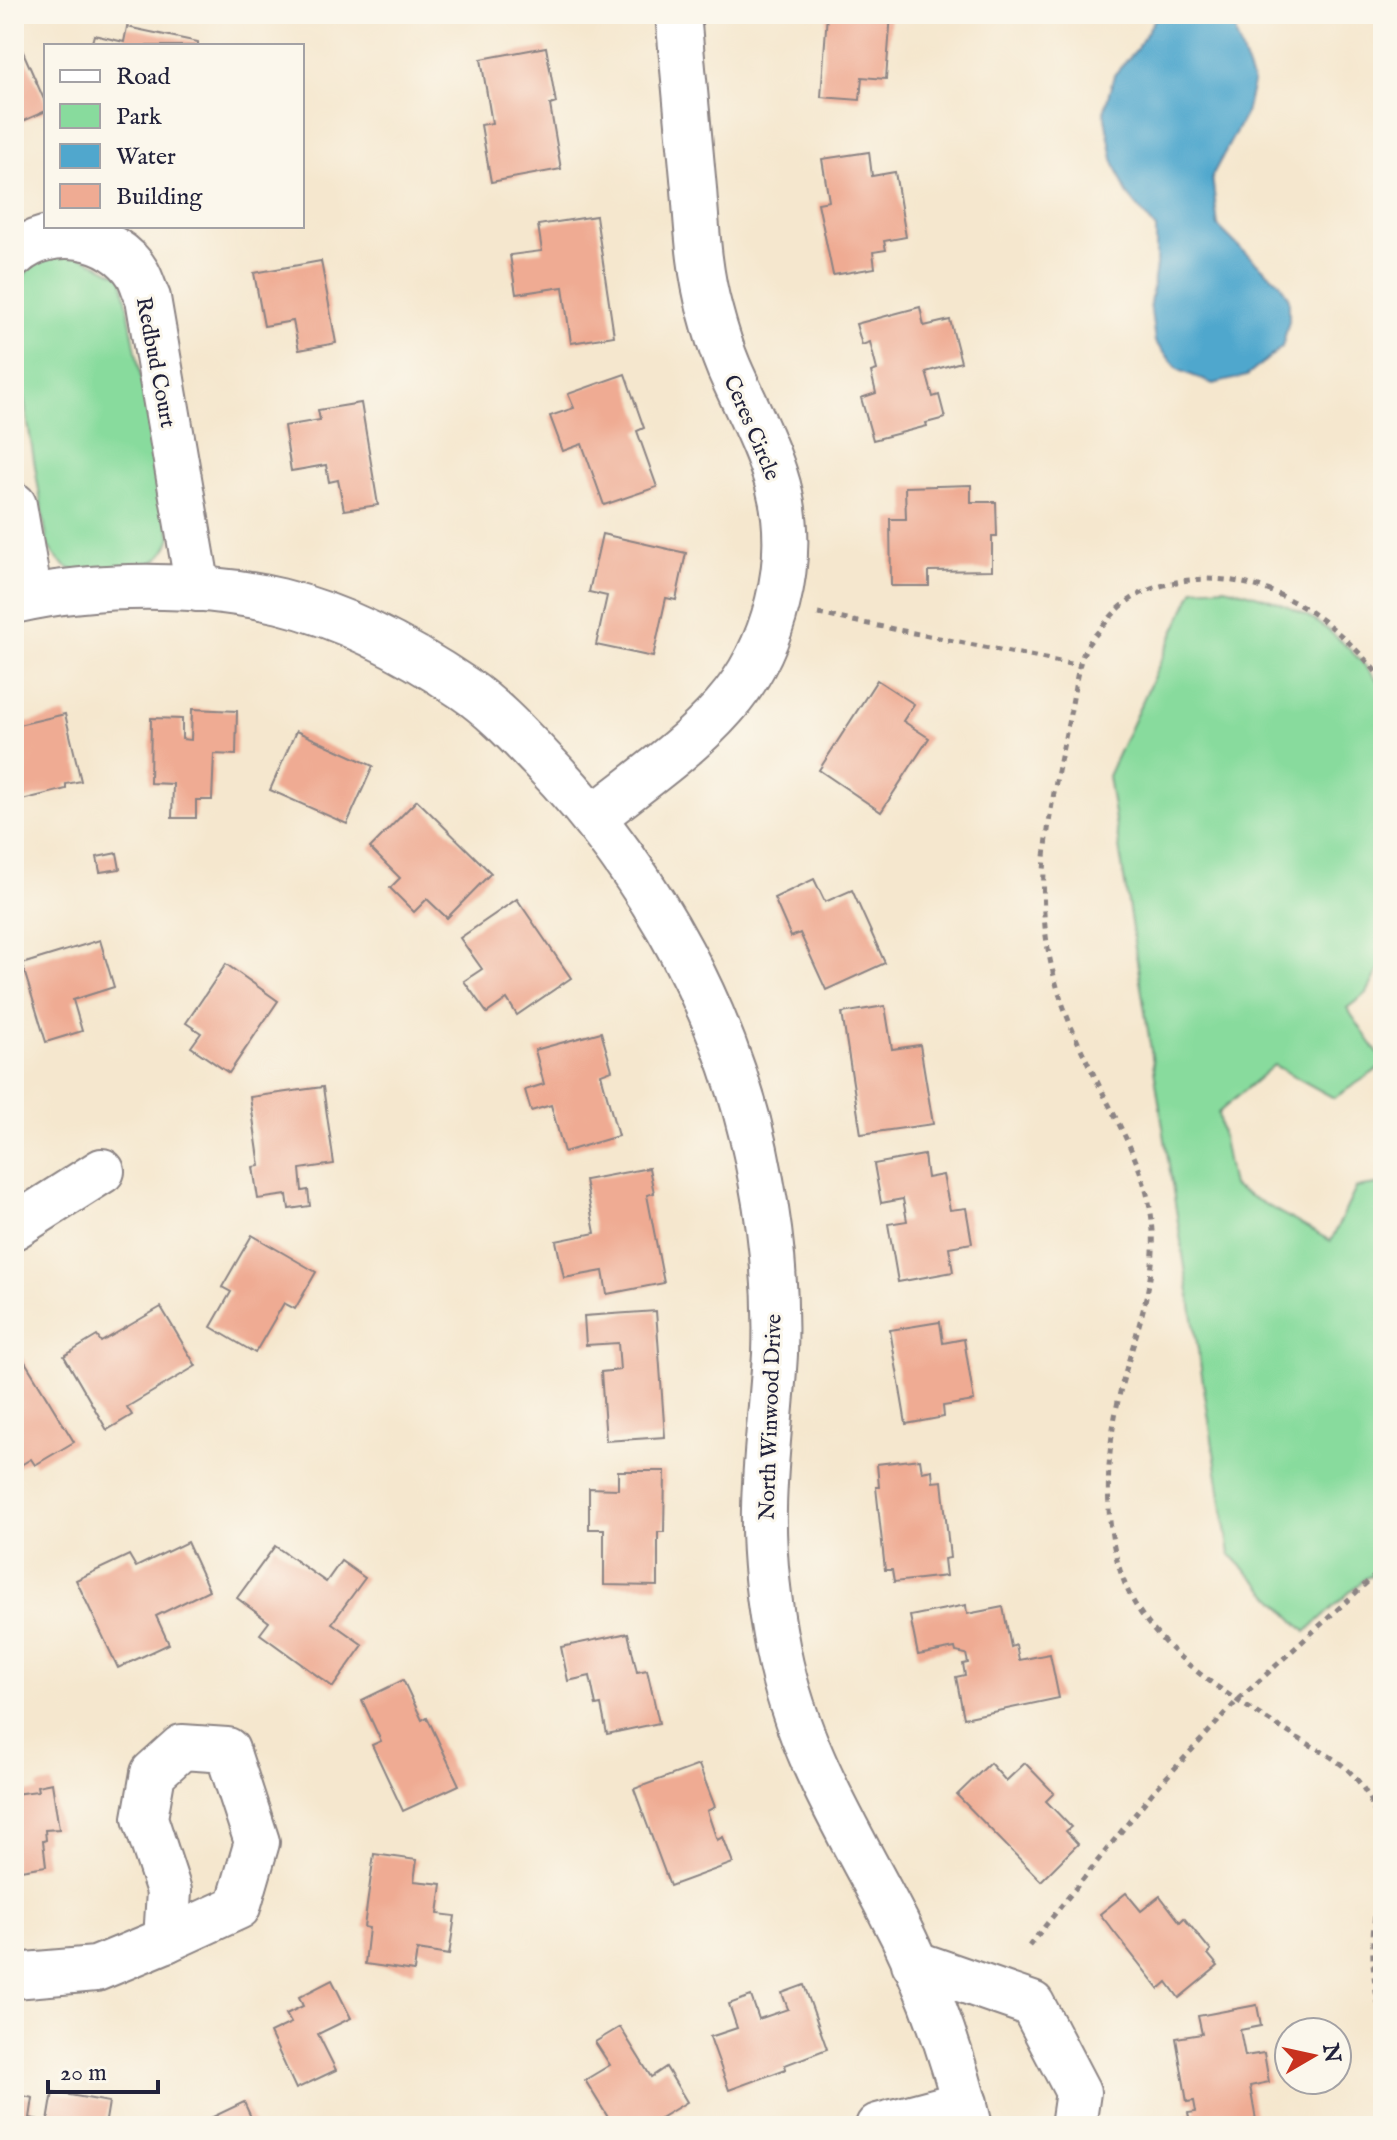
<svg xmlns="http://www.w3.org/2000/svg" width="1397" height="2140" viewBox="0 0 1397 2140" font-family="'IM FELL English',serif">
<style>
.green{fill:#88db9d;stroke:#557e6c;stroke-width:2}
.water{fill:#50a7cd;stroke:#396484;stroke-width:2}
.building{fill:#efab93}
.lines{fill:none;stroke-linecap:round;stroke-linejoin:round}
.minor-casing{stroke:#8c8484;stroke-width:48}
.path{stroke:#8c8484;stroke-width:5;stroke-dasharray:6 6;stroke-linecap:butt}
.minor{stroke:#fff;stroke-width:44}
.labels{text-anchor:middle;stroke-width:6;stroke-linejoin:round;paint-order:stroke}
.street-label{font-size:22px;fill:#22223b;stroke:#fbf7ec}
</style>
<rect width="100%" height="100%" fill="#fbf7ec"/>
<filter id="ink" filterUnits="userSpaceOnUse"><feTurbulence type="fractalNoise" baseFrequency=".0125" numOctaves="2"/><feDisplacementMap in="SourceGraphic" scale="16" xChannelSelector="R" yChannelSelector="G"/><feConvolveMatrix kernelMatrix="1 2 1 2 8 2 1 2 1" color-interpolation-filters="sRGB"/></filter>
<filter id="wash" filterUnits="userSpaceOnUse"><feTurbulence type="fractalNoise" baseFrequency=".006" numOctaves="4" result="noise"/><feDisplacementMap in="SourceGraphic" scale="32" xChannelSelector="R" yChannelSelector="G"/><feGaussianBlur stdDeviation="1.8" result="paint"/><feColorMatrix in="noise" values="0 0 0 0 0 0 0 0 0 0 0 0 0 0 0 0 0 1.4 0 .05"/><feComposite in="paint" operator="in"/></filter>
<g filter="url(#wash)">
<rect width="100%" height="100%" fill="#f5e7ce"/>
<!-- green -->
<g class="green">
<path d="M71 251 122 277 171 537C167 548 163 556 153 562 139 570 84 575 70 569 60 564 54 556 48 546L14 337V292L30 267Z"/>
<path d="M1225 587C1300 604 1336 626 1383 688V962L1367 993 1347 1008 1383 1061V1066L1334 1098 1274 1065 1218 1113 1232 1186 1331 1241 1356 1188 1383 1184V1569L1364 1579 1306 1632 1230 1554 1108 776 1194 589Z"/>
</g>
<!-- water -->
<path class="water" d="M1158 14H1236V35L1253 83 1246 113 1212 176 1218 226 1243 251 1280 283 1289 299V321L1282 347 1247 376 1213 384 1179 370 1155 342 1150 303 1156 266V229L1127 194 1113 159 1104 112 1114 75 1136 50Z"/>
<g id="blocks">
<!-- building -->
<g class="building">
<path d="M827 14H891L886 79 862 77 860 100 821 97Z"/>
<path d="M127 27 198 42V46H91L94 35 124 42Z"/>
<path d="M20 45 46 104V111L14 125V48Z"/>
<path d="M546 47 556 103 550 105 561 169 491 182 481 125 492 123 481 59Z"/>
<path d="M869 152 872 176 895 172 906 237 884 241 886 250 873 252 875 268 833 275 818 203 829 201 822 159Z"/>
<path d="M596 216 614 336 571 343 563 287 516 294 510 255 542 251 538 225Z"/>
<path d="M321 261 336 343 299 350 293 321 264 326 254 273Z"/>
<path d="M920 307 924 326 950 320 961 362 926 372 933 397 939 395 945 418 926 423 927 426 873 440 861 398 876 393 871 372 877 370 870 342 862 345 856 324Z"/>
<path d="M625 374 644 428 637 431 657 487 604 505 582 444 563 451 550 416 574 408 568 394Z"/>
<path d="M361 403 378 505 344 510 338 480 329 482 326 465 291 471 284 426 320 420 318 410Z"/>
<path d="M971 485V502H996L997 536H992V570L929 571V586H891L890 519H906L905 487Z"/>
<path d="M602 534 686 553 676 600 666 598 653 657 596 645 607 596 589 592Z"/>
<path d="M877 680 914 704 903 721 929 738 881 812 819 770Z"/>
<path d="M192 709 237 711 236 755 214 754 212 800H196V818H172L173 784 150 783 151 718 182 719V739L191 740Z"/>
<path d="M65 714 81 781 66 784V789L14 802V726Z"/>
<path d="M296 731 373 766 347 824 270 790Z"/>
<path d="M417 800 491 873 447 918 427 899 414 912 390 888 400 878 370 848Z"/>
<path d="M117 853 120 869 100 872 97 857Z"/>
<path d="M814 879 825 902 852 890 885 963 826 990 800 933 791 937 774 898Z"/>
<path d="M517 899 571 978 517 1015 507 999 487 1013 464 981 482 969 460 938Z"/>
<path d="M100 940 114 987 73 1000 82 1031 46 1042 22 964Z"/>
<path d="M226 964 278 1001 229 1073 191 1047 201 1033 186 1023Z"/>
<path d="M885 1006 892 1049 920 1045 933 1124 861 1134 842 1013Z"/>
<path d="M601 1032 612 1070 601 1074 618 1136 564 1152 551 1105 531 1111 525 1090 544 1084 535 1050Z"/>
<path d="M323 1087 334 1164 300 1169 302 1191 308 1190 310 1206 289 1209 287 1195 258 1199 253 1167 260 1166 250 1097Z"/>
<path d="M924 1155 927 1178 943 1175 950 1210 966 1208 972 1243 949 1247 953 1272 898 1282 888 1224 907 1221 903 1199 881 1203 874 1164Z"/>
<path d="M649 1168 654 1193 647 1195 664 1283 607 1294 603 1271 564 1278 556 1241 595 1233 585 1180Z"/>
<path d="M252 1235 316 1272 295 1309 284 1303 255 1353 211 1327 231 1292 222 1287Z"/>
<path d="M161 1307 196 1366 127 1407 132 1415 107 1430 64 1356 97 1336 101 1342Z"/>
<path d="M656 1311 665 1437 606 1441 601 1372 620 1370 618 1343 586 1345 584 1316Z"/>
<path d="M940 1322 943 1343 964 1339 974 1401 943 1406 944 1417 906 1424 890 1330Z"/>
<path d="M16 1347 74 1442 35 1465 31 1459 14 1469V1348Z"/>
<path d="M920 1459 922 1472 932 1470 933 1482 942 1481 950 1558 944 1559 946 1576 894 1582 892 1570H885L876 1487H879L877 1464Z"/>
<path d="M618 1471H665L664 1532H658V1586L604 1585V1529H589V1488L618 1489Z"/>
<path d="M187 1542 209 1590 156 1616 169 1644 118 1668 76 1580 129 1555 136 1567Z"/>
<path d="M275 1546 326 1582 341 1561 365 1578 332 1623 363 1645 333 1687 260 1634 269 1622 237 1598Z"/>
<path d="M966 1605 967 1614 1003 1607 1011 1647 1016 1645 1019 1660 1050 1654 1059 1698 964 1718 956 1677 965 1675 963 1664 968 1663 966 1654 956 1652 955 1648 918 1655 910 1616Z"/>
<path d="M628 1633 637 1672 647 1670 659 1723 607 1734 601 1705 596 1706 590 1676 568 1681 561 1647Z"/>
<path d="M403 1680 422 1720 427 1717 459 1785 403 1811 372 1745 381 1741 362 1700Z"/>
<path d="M990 1763 1006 1781 1025 1763 1054 1793 1046 1801 1071 1827 1066 1831 1078 1844 1041 1881 957 1795Z"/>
<path d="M699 1765 715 1807 707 1811 717 1840 723 1837 733 1863 670 1886 634 1789Z"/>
<path d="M52 1783 59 1829 45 1830 46 1840 43 1841 46 1866 14 1871V1794L38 1791 37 1786Z"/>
<path d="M374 1854 417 1860 414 1881 442 1884 438 1914 455 1916 449 1955 417 1950 414 1971 365 1964 369 1928 364 1927Z"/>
<path d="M1126 1893 1141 1911 1160 1896 1180 1922 1184 1918 1211 1951 1208 1954 1218 1966 1179 1998 1167 1982 1159 1989 1100 1914Z"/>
<path d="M332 1980 351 2018 318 2034 336 2070 296 2089 270 2033 291 2023 286 2014 303 2006 299 1997Z"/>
<path d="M804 1985 827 2049 785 2065 786 2069 729 2090 710 2037 737 2028 729 2004 751 1996 759 2019 788 2009 782 1993Z"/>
<path d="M1257 2005 1261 2026 1240 2030 1245 2056 1264 2053 1269 2082 1250 2086 1257 2126H1191L1188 2113 1196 2112 1194 2101 1187 2102 1176 2038 1202 2034 1198 2016Z"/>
<path d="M620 2027 651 2077 666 2067 687 2102 647 2126H603L602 2124 609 2119 585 2080 610 2065 595 2042Z"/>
<path d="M53 2092 109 2102 105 2126H14V2094L33 2098 30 2118 48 2122Z"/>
<path d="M244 2102 255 2126H194Z"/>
</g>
</g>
</g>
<g filter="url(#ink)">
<use href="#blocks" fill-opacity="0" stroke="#8c8484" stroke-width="2"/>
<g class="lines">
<!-- minor casing -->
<g class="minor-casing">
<g id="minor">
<path d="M14 255C49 223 114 233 138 274 142 281 144 290 148 298L198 589"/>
<path d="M14 505 30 597"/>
<path d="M14 601C95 582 199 582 280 601 346 617 409 651 465 689 493 708 517 734 540 758 652 874 733 1021 761 1180 772 1237 777 1297 775 1354 772 1406 765 1457 764 1508 763 1556 769 1605 778 1651 797 1747 843 1821 887 1905 924 1974 952 2050 970 2126"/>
<path d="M594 817C638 782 687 749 724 707 775 650 798 559 778 485 766 443 746 407 729 368 721 349 715 329 710 310 699 271 697 229 694 189 689 131 683 72 678 14"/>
<path d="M14 1227 102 1171"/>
<path d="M182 1747 227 1750 257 1842 238 1907 166 1940 169 1891 145 1818 153 1773Z"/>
<path d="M914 1963 1032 2004 1078 2092 1073 2126"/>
<path d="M14 1976 96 1969 166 1940"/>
<path d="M878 2126 965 2103"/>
</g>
</g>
<!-- path -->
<g class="path">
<path d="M818 614 1080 666"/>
<path d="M1383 681C1334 616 1257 564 1172 583 1139 591 1123 601 1102 627 1097 634 1088 642 1085 650 1077 666 1074 696 1070 714 1052 800 1030 889 1054 976 1063 1010 1077 1042 1093 1073 1118 1125 1149 1171 1153 1231 1156 1284 1134 1337 1121 1388 1106 1449 1101 1525 1125 1584 1152 1651 1232 1698 1291 1734 1319 1751 1347 1761 1365 1791 1393 1838 1375 1888 1373 1939 1372 1967 1375 1996 1383 2023"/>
<path d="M1029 1946 1153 1792 1237 1701 1372 1578 1383 1574"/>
</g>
<!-- minor -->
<use href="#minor" class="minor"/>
</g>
</g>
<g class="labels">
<!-- street labels -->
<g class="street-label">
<text transform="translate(157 362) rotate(79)" y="8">Redbud Court</text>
<text transform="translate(753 427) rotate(67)" y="8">Ceres Circle</text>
<text transform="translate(769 1417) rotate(-88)" y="8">North Winwood Drive</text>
</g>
</g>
<!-- margin -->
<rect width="1397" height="2140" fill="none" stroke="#fbf7ec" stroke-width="48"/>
<!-- legend -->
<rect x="44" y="44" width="260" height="184" fill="#fbf7ec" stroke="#a4a2a5" stroke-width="2"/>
<rect x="60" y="70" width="40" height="12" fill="#ffffff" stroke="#a4a2a5" stroke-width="2"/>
<text x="116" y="84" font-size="24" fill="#22223b">Road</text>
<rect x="60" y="104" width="40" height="24" fill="#88db9d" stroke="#a4a2a5" stroke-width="2"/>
<text x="116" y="124" font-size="24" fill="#22223b">Park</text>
<rect x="60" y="144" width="40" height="24" fill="#50a7cd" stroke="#a4a2a5" stroke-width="2"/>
<text x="116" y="164" font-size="24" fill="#22223b">Water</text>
<rect x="60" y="184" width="40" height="24" fill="#efab93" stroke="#a4a2a5" stroke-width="2"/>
<text x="116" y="204" font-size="24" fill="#22223b">Building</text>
<!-- north arrow -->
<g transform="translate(1313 2056) rotate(81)"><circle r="38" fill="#fbf7ec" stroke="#a4a2a5" stroke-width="2"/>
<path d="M0-6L14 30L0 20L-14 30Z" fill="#c8321e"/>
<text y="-12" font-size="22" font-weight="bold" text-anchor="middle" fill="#22223b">N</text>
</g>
<!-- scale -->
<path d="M48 2080v12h110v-12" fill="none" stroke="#22223b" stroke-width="4"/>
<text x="60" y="2080" font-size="24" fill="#22223b" stroke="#fbf7ec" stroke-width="6" paint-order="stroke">20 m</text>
</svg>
